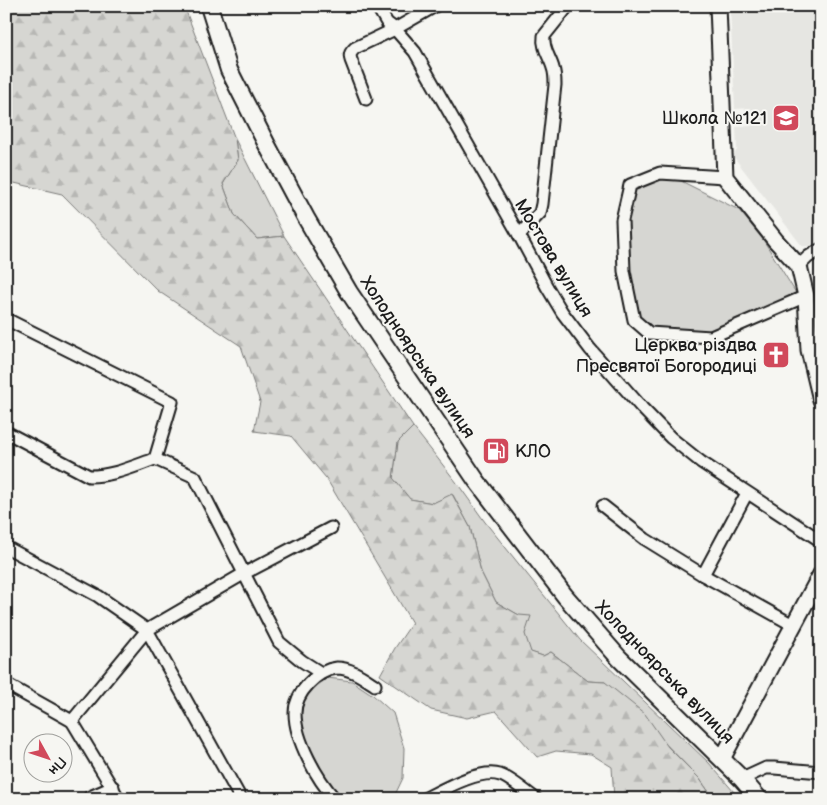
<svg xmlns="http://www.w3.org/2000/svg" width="827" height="805" viewBox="0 0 827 805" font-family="'Balsamiq Sans',sans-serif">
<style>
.built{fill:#e6e6e2}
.green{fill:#d6d6d2;stroke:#797977}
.forest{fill:url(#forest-firs);stroke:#797977}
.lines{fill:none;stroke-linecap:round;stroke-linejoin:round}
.minor-casing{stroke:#1c1c1c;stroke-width:15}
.tertiary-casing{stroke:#1c1c1c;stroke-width:19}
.secondary-casing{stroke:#1c1c1c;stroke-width:20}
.minor{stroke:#f6f6f2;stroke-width:11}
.tertiary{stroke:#f6f6f2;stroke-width:15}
.secondary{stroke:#f6f6f2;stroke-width:16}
.labels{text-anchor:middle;stroke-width:4;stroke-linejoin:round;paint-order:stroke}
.poi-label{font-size:18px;fill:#1c1c1c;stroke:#f6f6f2;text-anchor:end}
.street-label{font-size:18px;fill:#1c1c1c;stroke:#f6f6f2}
</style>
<defs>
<pattern id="forest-firs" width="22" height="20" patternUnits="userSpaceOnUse" patternTransform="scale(1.25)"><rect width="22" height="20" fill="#d6d6d2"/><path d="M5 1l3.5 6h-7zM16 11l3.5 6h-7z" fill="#b7b7b4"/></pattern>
</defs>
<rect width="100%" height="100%" fill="#f6f6f2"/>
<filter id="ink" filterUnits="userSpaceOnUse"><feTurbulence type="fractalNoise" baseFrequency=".02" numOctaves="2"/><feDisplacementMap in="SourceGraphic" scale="10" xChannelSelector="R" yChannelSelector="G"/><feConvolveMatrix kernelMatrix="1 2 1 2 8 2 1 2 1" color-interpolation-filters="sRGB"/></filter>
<g filter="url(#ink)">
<!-- built -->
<path class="built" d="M730 6H821V241L808 246H802L733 156 737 150 736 127 752 126 751 108 735 109Z"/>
<!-- green -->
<g class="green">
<path d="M235 139 284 236 257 239 234 214 223 184 238 160Z"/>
<path d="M661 176 681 181 739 210 764 241 796 293 709 333 649 330 637 320 627 271 625 220 632 187Z"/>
<path d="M413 427 457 483 485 522 580 640 709 763 740 799H714L699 778 605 682 588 681 551 652 543 656 530 652 519 615 496 602 481 572 470 527 453 495 433 503 409 499 393 478 398 442Z"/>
<path d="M328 678 352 681 373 695 393 713 404 748 403 778 393 799H342C328 788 303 743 301 725 300 718 302 709 304 702 308 691 319 684 328 678Z"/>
</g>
<!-- forest -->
<path class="forest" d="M6 6H184L235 139 238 160 223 184 234 214 257 239 284 236 413 427 398 442 393 478 410 499 433 503 452 494 470 527 481 572 496 602 519 615 531 616 525 634 531 652 543 656 551 652 588 681 605 682 645 714 668 747 699 778 714 799H614L612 767 591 754 556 751 537 757 496 711 467 718 431 710 380 675 395 648 412 623 326 478 291 436 254 431 260 402 241 346 158 291 62 194 10 182 6 184Z"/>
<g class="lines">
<!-- minor casing -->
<g class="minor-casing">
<g id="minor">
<path d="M377 6 387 23 395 29 415 52 519 235 547 287 562 312 590 349 642 408 671 438 701 462 821 541"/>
<path d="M366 99 351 60C349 54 351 52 355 48L395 29 435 6"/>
<path d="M725 177 660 173 630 185 622 220 624 271 634 320 649 333 711 337 806 296"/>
<path d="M519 235 540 213 542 204 555 85C555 79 555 73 553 68 550 57 542 48 544 36L568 6"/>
<path d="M799 266 808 257 821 249"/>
<path d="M6 319 172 402 155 459"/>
<path d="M6 432 89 476C113 476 132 467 155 459L195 477 279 642 302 661 321 673"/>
<path d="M603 506 645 539 703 575 793 625"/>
<path d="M6 547 98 596 147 630 241 799"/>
<path d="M703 575 747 493"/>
<path d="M6 684 72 721 119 799"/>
<path d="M72 721 147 630 245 573 331 528"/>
<path d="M742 779 766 768H774L821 772"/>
<path d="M90 799V797L113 787"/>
<path d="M335 799C317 779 295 740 295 713 295 693 317 670 337 668 351 668 364 678 375 685"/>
<path d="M424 799C442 790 480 768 500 775 509 777 527 793 536 799"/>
</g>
</g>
<!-- tertiary casing -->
<g class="tertiary-casing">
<g id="tertiary">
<path d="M718 6 725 177 776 241 799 266 806 296 809 350 821 400"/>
<path d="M722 759 821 574"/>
</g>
</g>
<!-- secondary casing -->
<g class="secondary-casing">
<path id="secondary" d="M209 6 229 70 267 145 306 218 349 292 476 480 565 596 619 658 742 779 759 799"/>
</g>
<!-- minor -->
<use href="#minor" class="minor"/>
<!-- tertiary -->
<use href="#tertiary" class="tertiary"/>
<!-- secondary -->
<use href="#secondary" class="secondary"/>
</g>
</g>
<!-- icons -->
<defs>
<g id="school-square" transform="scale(1.4375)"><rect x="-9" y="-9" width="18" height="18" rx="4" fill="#d1495b" stroke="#f6f6f2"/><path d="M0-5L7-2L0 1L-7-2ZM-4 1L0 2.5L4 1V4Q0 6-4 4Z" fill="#fff"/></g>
<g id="church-square" transform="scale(1.4375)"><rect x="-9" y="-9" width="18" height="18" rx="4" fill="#d1495b" stroke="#f6f6f2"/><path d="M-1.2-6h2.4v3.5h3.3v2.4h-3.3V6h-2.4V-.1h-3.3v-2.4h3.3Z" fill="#fff"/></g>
<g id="fuel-square" transform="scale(1.4375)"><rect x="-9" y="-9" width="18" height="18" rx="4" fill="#d1495b" stroke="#f6f6f2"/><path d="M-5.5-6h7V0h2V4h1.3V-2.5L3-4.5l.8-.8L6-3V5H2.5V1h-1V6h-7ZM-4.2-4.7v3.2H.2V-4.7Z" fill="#fff"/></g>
</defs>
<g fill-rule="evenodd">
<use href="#school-square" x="786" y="118"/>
<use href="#church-square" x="776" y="355"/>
<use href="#fuel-square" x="496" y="451"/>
</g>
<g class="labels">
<!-- poi labels -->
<g class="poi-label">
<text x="767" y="124">Школа №121</text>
<text x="757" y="351">Церква різдва<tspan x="757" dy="21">Пресвятої Богородиці</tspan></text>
<text x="515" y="457" text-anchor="start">КЛО</text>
</g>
<!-- street labels -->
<g class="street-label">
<text transform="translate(554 258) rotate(59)" y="6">Мостова вулиця</text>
<text transform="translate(418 357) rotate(56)" y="6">Холодноярська вулиця</text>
<text transform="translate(665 672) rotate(46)" y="6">Холодноярська вулиця</text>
</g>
</g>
<!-- margin -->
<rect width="827" height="805" fill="none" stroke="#f6f6f2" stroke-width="25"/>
<rect x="12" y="12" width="802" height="780" fill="none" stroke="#1c1c1c" stroke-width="2" filter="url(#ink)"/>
<!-- north arrow -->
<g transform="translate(48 758) rotate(130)"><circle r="24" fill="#f6f6f2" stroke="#9f9f9c"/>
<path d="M0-4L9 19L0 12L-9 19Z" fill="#d1495b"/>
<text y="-8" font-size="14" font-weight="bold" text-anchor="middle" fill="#1c1c1c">Пн</text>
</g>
</svg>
